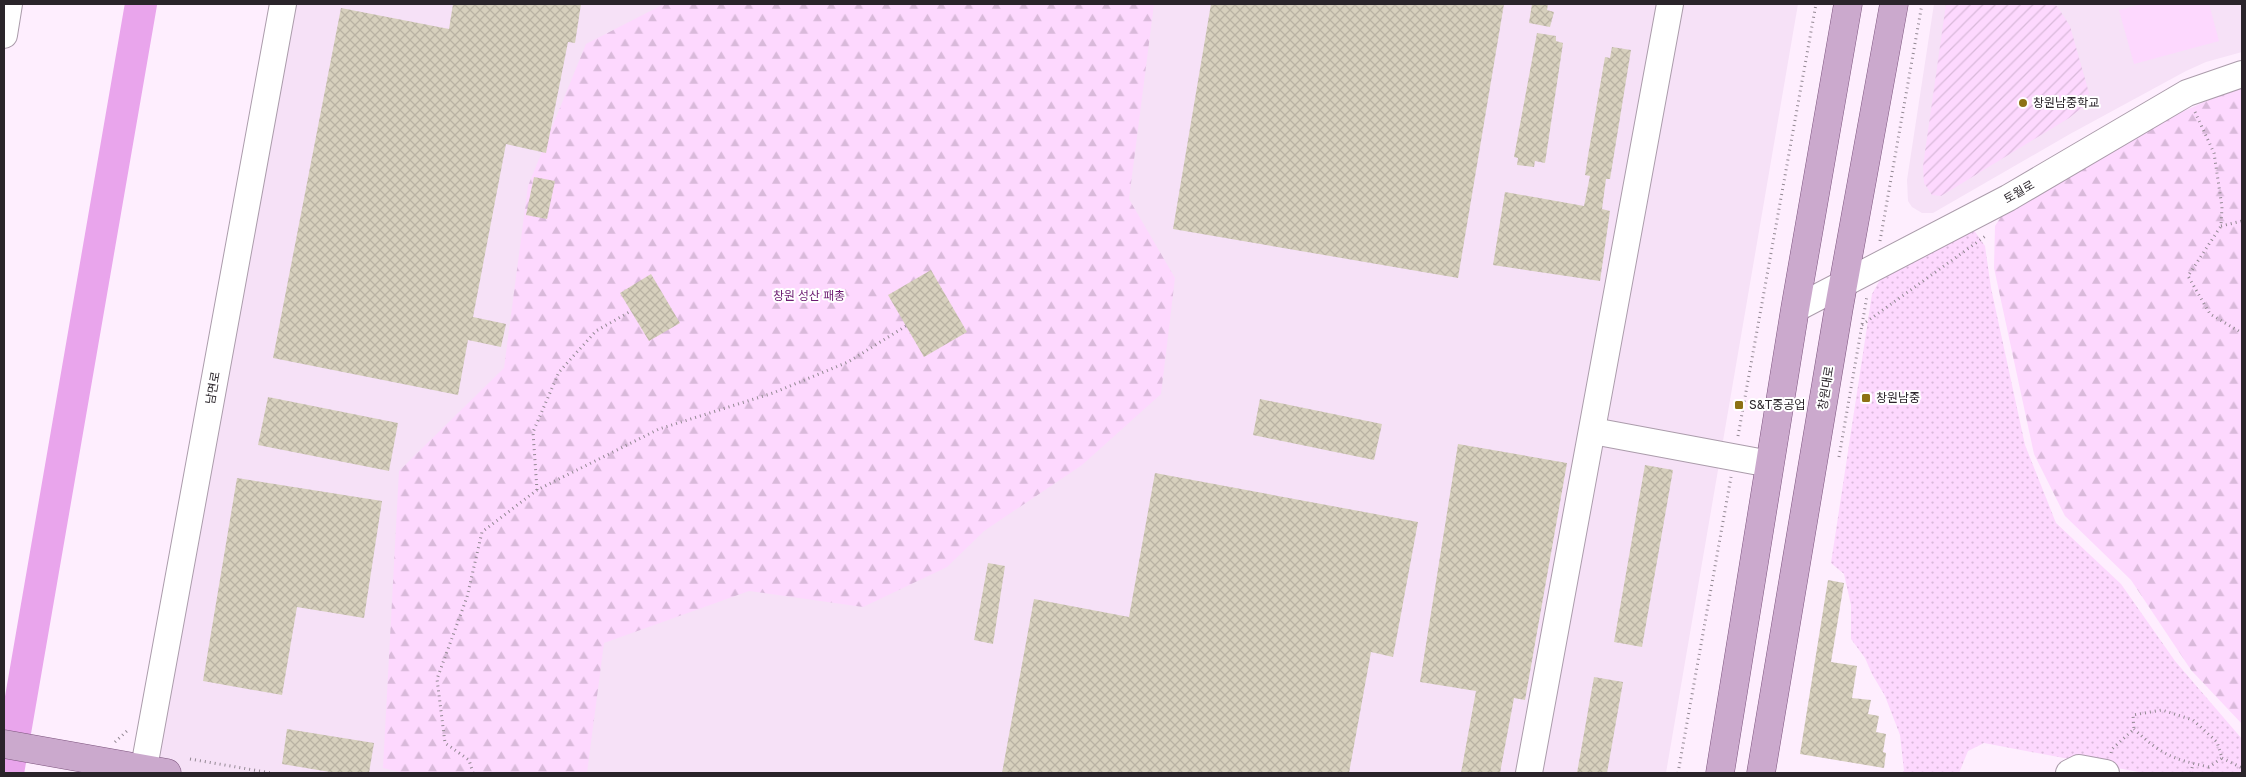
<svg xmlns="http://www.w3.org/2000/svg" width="2246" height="777" viewBox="0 0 2246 777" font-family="'Golos Text','Noto Sans KR',sans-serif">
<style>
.built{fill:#f6e1f7}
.grass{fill:url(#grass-dots)}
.forest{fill:url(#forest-firs)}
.garden{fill:url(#garden-furrows)}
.pitch{fill:#fdd8fe}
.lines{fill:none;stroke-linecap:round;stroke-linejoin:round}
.river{stroke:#e9a5ec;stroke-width:32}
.building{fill:url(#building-cross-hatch)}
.minor-casing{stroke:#ab9cab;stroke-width:28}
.major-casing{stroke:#7d557e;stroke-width:29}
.path{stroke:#938893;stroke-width:3;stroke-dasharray:1 4;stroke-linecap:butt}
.minor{stroke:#fff;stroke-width:26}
.major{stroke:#cba9cd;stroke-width:28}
.poi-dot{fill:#8d7215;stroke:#fff;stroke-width:2}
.labels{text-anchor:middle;stroke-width:4;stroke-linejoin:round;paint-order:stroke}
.poi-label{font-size:12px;fill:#2a242a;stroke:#fff;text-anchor:start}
.street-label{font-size:12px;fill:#2a242a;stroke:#fff}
.park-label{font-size:12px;fill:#6b1d71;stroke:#fff}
</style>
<defs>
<pattern id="grass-dots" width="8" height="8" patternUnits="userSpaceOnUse" patternTransform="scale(1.25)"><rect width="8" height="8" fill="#fdd8fe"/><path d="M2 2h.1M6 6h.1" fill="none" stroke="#d9b9da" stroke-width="1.8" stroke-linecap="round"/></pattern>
<pattern id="forest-firs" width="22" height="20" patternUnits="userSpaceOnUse" patternTransform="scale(1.25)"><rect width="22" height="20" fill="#fdd8fe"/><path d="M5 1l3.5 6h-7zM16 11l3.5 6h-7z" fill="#d9b9da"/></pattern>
<pattern id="garden-furrows" width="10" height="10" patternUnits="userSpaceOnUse" patternTransform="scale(1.25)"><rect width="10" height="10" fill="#fdd8fe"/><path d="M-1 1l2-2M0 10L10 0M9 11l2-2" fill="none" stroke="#d9b9da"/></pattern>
<pattern id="building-cross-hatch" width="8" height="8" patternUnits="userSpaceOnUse" patternTransform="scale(1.25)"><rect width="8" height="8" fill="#d7d0bd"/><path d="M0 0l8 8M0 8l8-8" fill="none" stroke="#b9b2a3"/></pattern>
</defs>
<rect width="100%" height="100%" fill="#feeefe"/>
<!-- built -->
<g class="built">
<path d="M294 4H1798L1666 773H152Z"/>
<path d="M1934 4H2242V52L2206 62 2186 71 2070 134 1933 213H1922L1912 207 1908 201 1907 180Z"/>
</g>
<!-- grass -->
<path class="grass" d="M1973 229 1985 246 1991 288 2025 445 2056 523 2121 584 2175 661 2242 739V773H2144L1984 743 1968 751 1959 773H1901L1904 771 1900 735 1885 696 1872 674 1865 658 1851 639V605L1844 574 1831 563 1872 294 1885 271Z"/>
<!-- forest -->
<g class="forest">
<path d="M664 4H1154L1129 199 1175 278 1161 394 1082 465 984 531 947 567 863 607 749 591 604 643 587 773H404L383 768 399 471 504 368 528 186 586 44Z"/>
<path d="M2242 85V724L2191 670 2131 580 2065 516 2034 454 1994 268 1995 226 2008 206 2182 112Z"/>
</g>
<!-- garden -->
<path class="garden" d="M1946 4H2049L2057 6 2070 26 2089 93 2083 107 2069 118 1941 196 1932 195 1924 183 1923 166Z"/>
<!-- pitch -->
<path class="pitch" d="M2142 4H2209L2219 41 2134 64 2119 10Z"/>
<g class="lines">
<!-- river -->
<path class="river" d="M8 773 141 4"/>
</g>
<!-- building -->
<g class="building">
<path d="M453 4H581L575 43 568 42 546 153 506 144 473 317 506 324 501 347 468 340 458 395 273 358 341 8 449 29Z"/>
<path d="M1211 4H1504L1458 278 1173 229Z"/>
<path d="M1532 4H1548L1547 10 1554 12 1550 27 1529 23Z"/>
<path d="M1537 33 1556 36V41L1563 43 1545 163 1535 161 1534 167 1517 165 1518 158 1514 157Z"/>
<path d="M1612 47 1631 50 1610 179H1606L1602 209 1610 211 1600 281 1493 265 1505 192 1584 206 1590 176 1585 175 1588 156 1605 57 1610 58Z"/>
<path d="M534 177 555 181 547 219 526 215Z"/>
<path d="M931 270 967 332 924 357 888 295Z"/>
<path d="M651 274 680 323 649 341 620 293Z"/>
<path d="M268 397 398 423 389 471 258 445Z"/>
<path d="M1260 399 1382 424 1374 460 1253 435Z"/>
<path d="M1458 444 1567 463 1525 700 1514 698 1500 773H1461L1476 691 1420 682Z"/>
<path d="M1645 465 1673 470 1642 647 1614 642Z"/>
<path d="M1155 473 1418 522 1393 657 1371 652 1349 773H1002L1034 599 1129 617Z"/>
<path d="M237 478 382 501 364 618 297 607 282 695 203 681Z"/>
<path d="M988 563 1005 566 993 644 974 640Z"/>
<path d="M1828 580 1844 583 1831 662 1857 666 1852 698 1871 700 1868 714 1879 716 1876 732 1886 734 1883 752 1886 753 1884 768 1800 754Z"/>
<path d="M1594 677 1623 682 1607 773H1577Z"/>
<path d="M287 729 374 743 369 773H336L282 764Z"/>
</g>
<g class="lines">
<!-- minor casing -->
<g class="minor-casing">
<g id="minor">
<path d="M4 35 9 4"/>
<path d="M1795 309 2008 198 2187 93 2242 74"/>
<path d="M1593 431 1770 464"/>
<path d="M143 773 283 4"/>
<path d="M1529 773 1670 4"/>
<path d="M2069 773 2079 768 2106 773"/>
</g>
</g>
<!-- major casing -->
<g class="major-casing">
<g id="major">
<path d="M4 744 167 773"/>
<path d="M1720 773 1795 309 1848 4"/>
<path d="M1761 773 1839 307 1894 4"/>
</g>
</g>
<!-- path -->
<g class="path">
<path d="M2195 112 2214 153 2222 207 2221 226 2188 276 2210 314 2242 333"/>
<path d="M2221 226 2242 221"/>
<path d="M1880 241 1922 4"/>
<path d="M1862 325 1987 235"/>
<path d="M1738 436 1816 4"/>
<path d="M1839 457 1867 296"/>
<path d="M537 490 533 432 559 372 596 331 631 311"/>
<path d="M115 742 129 729"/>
<path d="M2111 753 2112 749 2134 729 2133 715 2162 710 2193 720 2217 742 2222 758 2209 767C2172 759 2162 755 2134 729"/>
<path d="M2222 758 2242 768"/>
<path d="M190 759 271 773"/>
<path d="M473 773 469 760 445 743 437 679 467 597 482 532 537 490 659 429 773 393 848 362 906 326"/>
<path d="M1678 773 1731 477"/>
<path d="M2191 773 2193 763"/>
</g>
<!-- minor -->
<use href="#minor" class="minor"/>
<!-- major -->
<use href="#major" class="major"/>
</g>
<!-- markers -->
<g class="poi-dot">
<circle cx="2023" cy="103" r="5"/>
<rect x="1861" y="393" width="10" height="10" rx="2.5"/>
<rect x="1734" y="400" width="10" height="10" rx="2.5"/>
</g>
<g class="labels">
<!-- poi labels -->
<g class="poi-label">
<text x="2033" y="107">창원남중학교</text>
<text x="1876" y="402">창원남중</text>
<text x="1749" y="409">S&amp;T중공업</text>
</g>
<!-- street labels -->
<g class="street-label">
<text transform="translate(2019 192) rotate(-30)" y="4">토월로</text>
<text transform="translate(213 388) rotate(-80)" y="4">남면로</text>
<text transform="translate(1826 388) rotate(-81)" y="4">창원대로</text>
</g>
<!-- park labels -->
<g class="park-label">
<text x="809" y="300">창원 성산 패총</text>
</g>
</g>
<!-- border -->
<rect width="2246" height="777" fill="none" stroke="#2a242a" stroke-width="10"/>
</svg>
